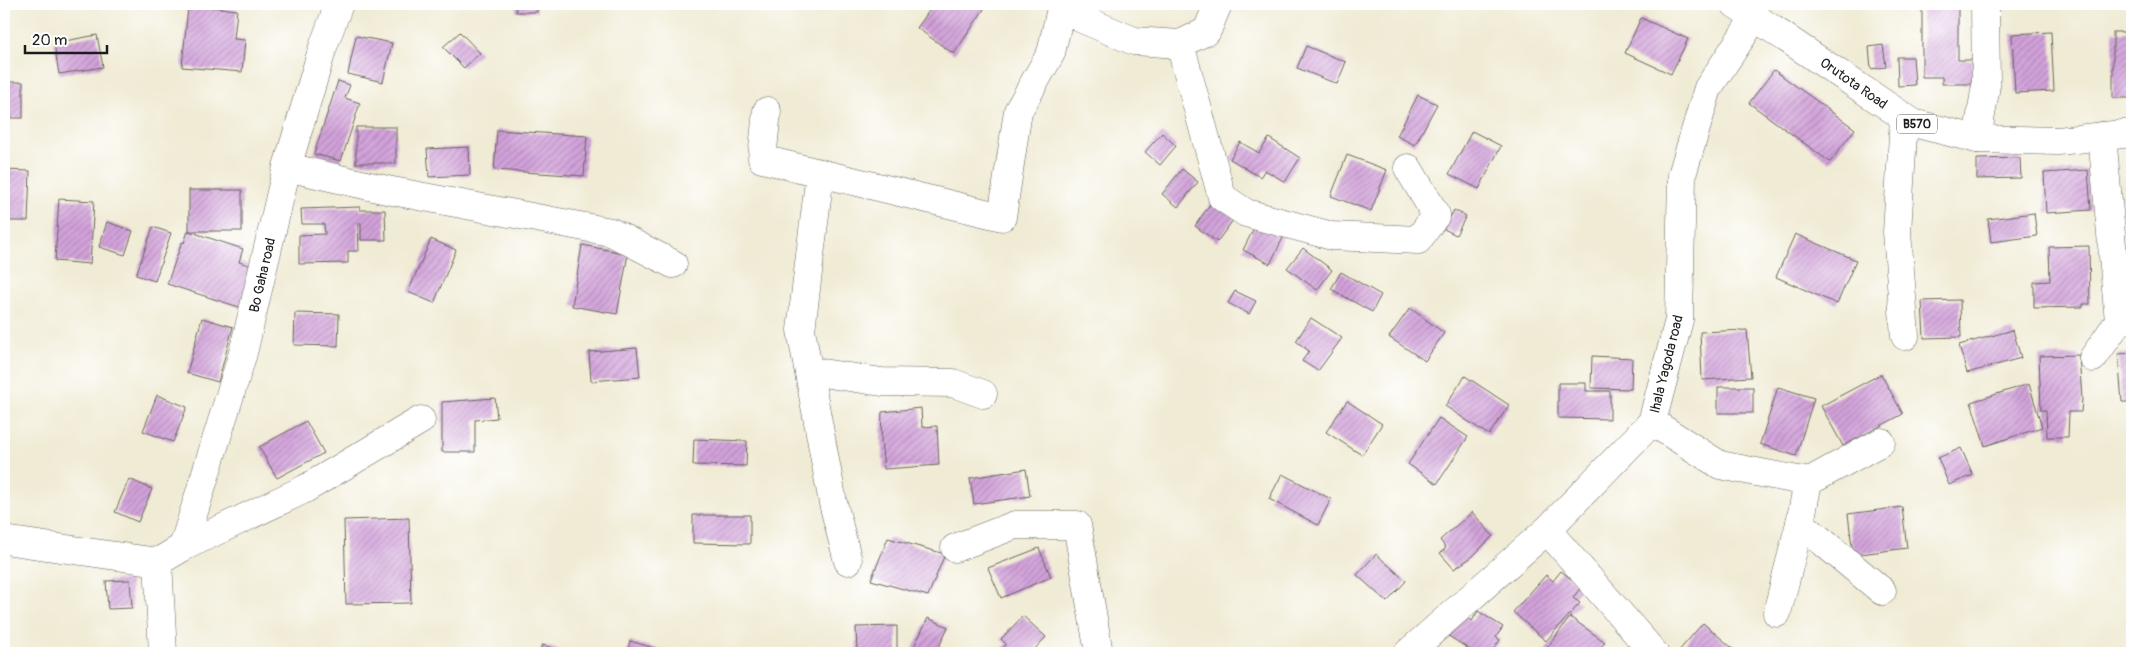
<svg xmlns="http://www.w3.org/2000/svg" width="2136" height="657" viewBox="0 0 2136 657" font-family="Pangolin,sans-serif">
<style>
.building{fill:url(#building-hatch)}
.lines{fill:none;stroke-linecap:round;stroke-linejoin:round}
.street-casing{stroke:#66645c;stroke-width:29}
.primary-casing{stroke:#66645c;stroke-width:29}
.street{stroke:#fff;stroke-width:28}
.primary{stroke:#fff;stroke-width:28}
.labels{text-anchor:middle;stroke-width:4;stroke-linejoin:round;paint-order:stroke}
.shield{fill:#fff;stroke:#606060;stroke-width:1}
.shield-label{font-size:12px;font-weight:bold;fill:#1c1c1c}
.street-label{font-size:14px;fill:#1c1c1c;stroke:#fff}
</style>
<defs>
<pattern id="building-hatch" width="6" height="6" patternUnits="userSpaceOnUse" patternTransform="scale(1.25)"><rect width="6" height="6" fill="#d3a3db"/><path d="M-1 1l2-2M0 6l6-6M5 7l2-2" fill="none" stroke="#aa84b1"/></pattern>
</defs>
<rect width="100%" height="100%" fill="#fff"/>
<filter id="ink" filterUnits="userSpaceOnUse"><feTurbulence type="fractalNoise" baseFrequency=".02" numOctaves="2"/><feDisplacementMap in="SourceGraphic" scale="10" xChannelSelector="R" yChannelSelector="G"/><feConvolveMatrix kernelMatrix="1 2 1 2 8 2 1 2 1" color-interpolation-filters="sRGB"/></filter>
<filter id="wash" filterUnits="userSpaceOnUse"><feTurbulence type="fractalNoise" baseFrequency=".0096" numOctaves="4" result="noise"/><feDisplacementMap in="SourceGraphic" scale="20" xChannelSelector="R" yChannelSelector="G"/><feGaussianBlur stdDeviation="1.12" result="paint"/><feColorMatrix in="noise" values="0 0 0 0 0 0 0 0 0 0 0 0 0 0 0 0 0 1.4 0 .05"/><feComposite in="paint" operator="in"/></filter>
<g filter="url(#wash)">
<rect width="100%" height="100%" fill="#f0ebd4"/>
<g id="blocks">
<!-- building -->
<g class="building">
<rect x="516" y="4" width="21" height="8"/>
<path d="M934 4H977L984 9 954 54 917 28Z"/>
<path d="M202 6 237 10 234 39 245 40 242 72 182 67 188 7 202 8Z"/>
<path d="M1922 7H1958V60H1973V84H1942V77H1922Z"/>
<path d="M1641 18 1688 39 1671 74 1625 53Z"/>
<path d="M460 32 480 53 464 68 443 47Z"/>
<path d="M2051 32 2054 91 2015 93 2012 34Z"/>
<rect x="2113" y="32" width="19" height="66"/>
<path d="M97 35 103 67 59 74 54 43Z"/>
<path d="M356 36 392 43 383 82 348 74Z"/>
<path d="M1883 45 1886 67 1871 69 1869 47Z"/>
<path d="M1306 46 1346 62 1337 84 1297 68Z"/>
<path d="M1897 57H1913L1915 85 1898 86Z"/>
<path d="M1774 70 1855 129 1830 162 1749 103Z"/>
<path d="M338 81 350 85 345 98 360 103 341 161 314 154Z"/>
<rect x="6" y="82" width="17" height="36"/>
<path d="M1418 95 1437 104 1415 145 1397 136Z"/>
<rect x="356" y="127" width="40" height="36"/>
<path d="M497 130 587 136 584 176 494 170Z"/>
<path d="M1472 131 1501 146 1479 189 1449 174Z"/>
<path d="M1162 133 1176 146 1160 165 1145 152Z"/>
<path d="M1269 138 1300 158 1285 182 1265 170 1260 177 1230 159 1240 142 1259 153Z"/>
<path d="M469 147 470 175 429 177 427 149Z"/>
<path d="M1347 155 1387 170 1371 211 1331 196Z"/>
<path d="M2020 158 2021 178 1977 179V159Z"/>
<path d="M1182 169 1198 182 1178 207 1162 194Z"/>
<path d="M4 170 30 171 28 221H4Z"/>
<path d="M2088 170 2091 210 2046 213 2044 173Z"/>
<rect x="189" y="190" width="53" height="41"/>
<path d="M59 199 94 201 90 264 55 261Z"/>
<path d="M1213 200 1236 216 1217 242 1195 226Z"/>
<path d="M360 207V210H385L386 240H361V223H358L359 251H348V263L299 264V235L325 234 324 224H302L301 209Z"/>
<path d="M1454 210 1466 216 1456 235 1444 229Z"/>
<path d="M2034 213 2037 236 1991 242 1988 219Z"/>
<path d="M1259 218 1286 232 1270 264 1243 250Z"/>
<path d="M107 222 133 231 125 255 99 247Z"/>
<path d="M153 227 171 233 155 281 136 275Z"/>
<path d="M188 231 243 249 239 262 255 267 242 308 167 284 182 242 184 243Z"/>
<path d="M1795 234 1856 260 1837 304 1776 277Z"/>
<path d="M431 239 456 250 434 303 408 292Z"/>
<path d="M582 245 628 254 617 314 572 306Z"/>
<path d="M2089 246 2090 304H2083V307L2034 308V282L2050 281 2049 247Z"/>
<path d="M1303 248 1332 270 1317 290 1287 268Z"/>
<path d="M1341 272 1381 295 1372 312 1331 289Z"/>
<path d="M1235 291 1256 301 1249 314 1228 303Z"/>
<path d="M1960 300 1961 337 1924 338 1922 301Z"/>
<path d="M1410 308 1444 333 1425 361 1389 337Z"/>
<path d="M295 313 339 314 338 346 294 345Z"/>
<path d="M202 318 233 327 218 382 187 373Z"/>
<path d="M1311 318 1342 338 1318 371 1302 361 1309 351 1296 341Z"/>
<path d="M1747 330 1751 377 1702 380 1700 332Z"/>
<path d="M2013 330 2021 358 1967 373 1959 345Z"/>
<path d="M637 348 640 377 591 381 589 352Z"/>
<path d="M2132 353V402H2122L2118 354Z"/>
<path d="M2079 355 2082 399 2081 412H2069L2068 437H2047L2046 410H2041L2039 356Z"/>
<path d="M1592 356 1632 358 1631 389 1591 388Z"/>
<path d="M1881 374 1903 414 1843 446 1821 406Z"/>
<path d="M1465 376 1509 405 1489 435 1445 406Z"/>
<path d="M1558 383H1586V391H1610V419L1558 418Z"/>
<path d="M2029 384 2042 427 1985 446 1971 402Z"/>
<rect x="1718" y="387" width="35" height="26"/>
<path d="M1778 387 1814 398 1796 456 1760 444Z"/>
<path d="M157 395 187 407 173 442 143 431Z"/>
<path d="M495 398 497 418 475 420V452H442V402Z"/>
<path d="M1347 401 1382 424 1362 455 1326 432Z"/>
<path d="M921 408 922 427 937 426 939 465 884 469 881 440 882 412Z"/>
<path d="M1439 418 1468 437 1437 484 1408 464Z"/>
<path d="M306 421 324 453 277 478 259 447Z"/>
<path d="M694 439 747 441 746 466 693 465Z"/>
<path d="M1961 448 1973 475 1949 485 1938 458Z"/>
<path d="M1026 469 1030 496 974 504 970 478Z"/>
<path d="M1282 474 1331 499 1318 525 1269 499Z"/>
<path d="M129 479 152 489 138 522 115 512Z"/>
<path d="M1902 507 1907 548 1853 555 1848 514Z"/>
<path d="M1472 512 1493 536 1472 557 1454 569 1440 553 1446 548 1440 540Z"/>
<path d="M693 515H750V544L693 543Z"/>
<path d="M409 518 411 603 346 604 344 520Z"/>
<path d="M888 538 945 554 928 596 871 580Z"/>
<path d="M1039 548 1051 577 1001 598 988 568Z"/>
<path d="M1376 554 1406 581 1387 602 1357 575Z"/>
<path d="M1561 571 1581 587 1573 598 1580 603 1546 641 1513 612 1546 575 1553 581Z"/>
<path d="M130 580 132 608 108 609 106 581Z"/>
<path d="M1478 611 1503 627 1496 637 1500 640 1491 653H1475L1444 633 1459 612 1472 621Z"/>
<path d="M1023 616 1046 637 1031 653H998L1006 644 1001 639Z"/>
<path d="M1570 617 1605 642 1597 653H1548L1545 651Z"/>
<path d="M928 618 948 627 936 653H911Z"/>
<path d="M1703 623 1738 653H1677Z"/>
<path d="M897 626V653H857L856 627Z"/>
<path d="M630 641 671 653H627Z"/>
<path d="M542 645 569 653H539Z"/>
</g>
</g>
</g>
<g filter="url(#ink)">
<use href="#blocks" fill-opacity="0" stroke="#66645c" stroke-width="1"/>
<g class="lines">
<!-- street casing -->
<g class="street-casing">
<g id="street">
<path d="M1068 4 1080 18 1134 41 1180 44 1207 31 1218 4"/>
<path d="M1180 44 1222 197 1246 213 1332 236 1418 240 1436 215 1408 168"/>
<path d="M767 111 762 159 1002 217 1018 111 1051 53 1062 4"/>
<path d="M1904 118 1897 232 1905 336"/>
<path d="M2102 136 2119 321 2132 319"/>
<path d="M1977 139 1986 85 1985 4"/>
<path d="M287 167 387 190 611 232 673 264"/>
<path d="M820 173 801 330 833 503 848 561"/>
<path d="M2093 358 2119 321"/>
<path d="M809 371 882 382 953 383 983 394"/>
<path d="M1652 422 1720 465 1808 482 1881 442"/>
<path d="M1800 523 1882 591"/>
<path d="M1547 530 1654 653"/>
<path d="M4 540 158 562 183 547 305 489 421 420"/>
<path d="M183 547 243 353 287 167 323 47 339 4"/>
<path d="M955 548 1015 525H1077L1099 653"/>
<path d="M158 562 163 653"/>
<path d="M1777 613 1800 523 1808 482"/>
<path d="M1408 653 1547 530 1652 422 1679 320 1682 175 1708 88 1755 17"/>
</g>
</g>
<!-- primary casing -->
<g class="primary-casing">
<path id="primary" d="M1735 4 1913 123 1977 139 2058 141 2132 133"/>
</g>
<!-- street -->
<use href="#street" class="street"/>
<!-- primary -->
<use href="#primary" class="primary"/>
</g>
</g>
<g class="labels">
<!-- shield labels -->
<rect class="shield" x="1897" y="114.5" width="40" height="19" rx="4"/>
<g class="shield-label">
<text x="1917" y="128">B570</text>
</g>
<!-- street labels -->
<g class="street-label">
<text transform="translate(1854 83) rotate(35)" y="5">Orutota Road</text>
<text transform="translate(262 275) rotate(-77)" y="5">Bo Gaha road</text>
<text transform="translate(1666 364) rotate(-76)" y="5">Ihala Yagoda road</text>
</g>
</g>
<!-- margin -->
<rect width="2136" height="657" fill="none" stroke="#fff" stroke-width="20"/>
<!-- scale -->
<path d="M25 45v8h82v-8" fill="none" stroke="#1c1c1c" stroke-width="2.5"/>
<text x="32" y="45" font-size="15" fill="#1c1c1c" stroke="#ffffff" stroke-width="4" paint-order="stroke">20 m</text>
</svg>
